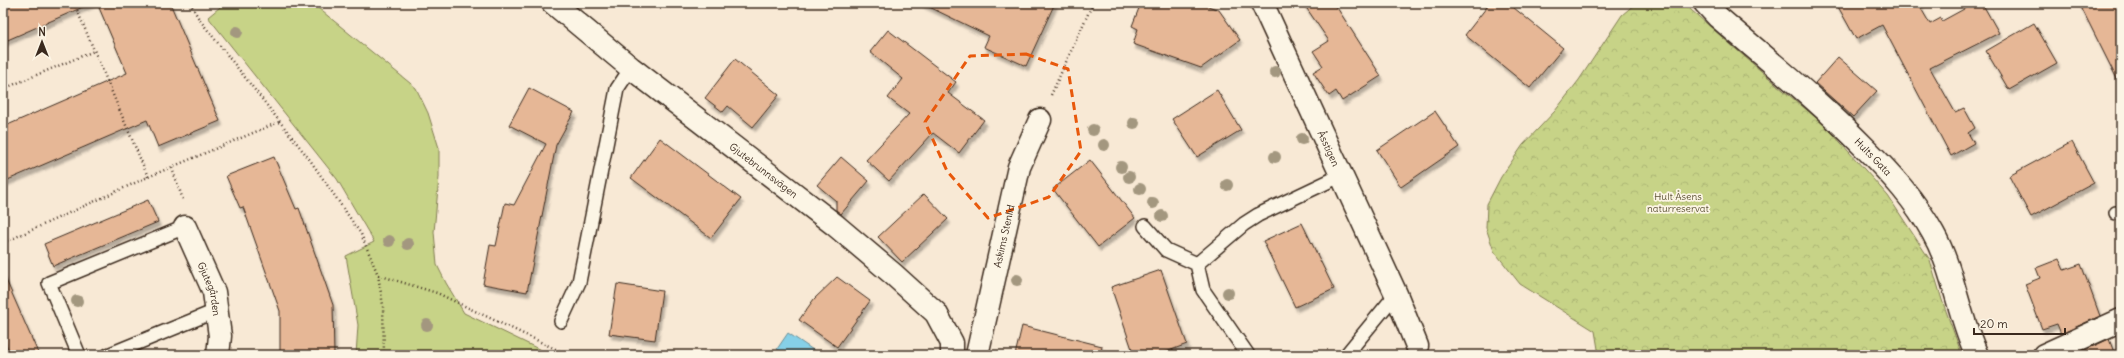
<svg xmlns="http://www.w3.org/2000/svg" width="2124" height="358" viewBox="0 0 2124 358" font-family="Delius,sans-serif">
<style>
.green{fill:#c7d387;stroke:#817e52}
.forest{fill:url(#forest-crowns);stroke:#817e52}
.water{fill:#86d0e7;stroke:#688e97}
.building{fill:#e6b796;stroke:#3b2a1e;filter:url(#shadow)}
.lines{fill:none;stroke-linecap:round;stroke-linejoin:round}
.lane-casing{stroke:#3b2a1e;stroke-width:16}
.street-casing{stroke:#3b2a1e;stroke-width:25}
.path{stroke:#3b2a1e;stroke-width:2.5;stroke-dasharray:1 3;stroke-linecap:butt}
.lane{stroke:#fcf5e5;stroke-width:13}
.street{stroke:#fcf5e5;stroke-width:22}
.tree{fill:#a3977f}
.marked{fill:none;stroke:#e8590c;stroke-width:3;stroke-dasharray:8 5;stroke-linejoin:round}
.labels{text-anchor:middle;stroke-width:3.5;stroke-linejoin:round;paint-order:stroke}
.street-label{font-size:10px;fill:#3b2a1e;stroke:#fcf5e5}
.park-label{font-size:10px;fill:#5e5438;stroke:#fcf5e5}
</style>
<defs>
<pattern id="forest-crowns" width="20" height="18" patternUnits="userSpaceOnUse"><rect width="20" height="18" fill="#c7d387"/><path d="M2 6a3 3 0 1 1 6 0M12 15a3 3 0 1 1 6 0" fill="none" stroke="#acb574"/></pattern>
<filter id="shadow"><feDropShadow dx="2.5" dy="4.5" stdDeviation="1" flood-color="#0004"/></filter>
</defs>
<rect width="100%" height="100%" fill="#f8e9d5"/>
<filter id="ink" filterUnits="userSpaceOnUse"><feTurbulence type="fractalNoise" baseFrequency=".025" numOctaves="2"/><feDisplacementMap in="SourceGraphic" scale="8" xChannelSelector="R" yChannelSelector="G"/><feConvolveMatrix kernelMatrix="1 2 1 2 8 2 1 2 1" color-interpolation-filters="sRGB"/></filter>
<g filter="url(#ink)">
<!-- green -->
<path class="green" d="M225 3H312L416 88 428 113 439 148V177L434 232 437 265 446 283 464 313 551 355H356L358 325 346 256 374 242 337 179 208 17Z"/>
<!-- forest -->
<path class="forest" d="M1636 3H1683L1783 90 1826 126 1888 196 1930 260 1942 300 1962 355H1599L1595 331 1520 284 1494 251 1486 228 1487 204 1501 177 1523 145 1555 111 1579 80 1622 15Z"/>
<!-- water -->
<path class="water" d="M788 333 819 354 818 355H786L777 349Z"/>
<!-- building -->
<g class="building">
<path d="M3 3H92L3 42Z"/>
<path d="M97 3H170L220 121 158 147 147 120 3 182V127L127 73Z"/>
<path d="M921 3H1055L1026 66 984 47 989 36Z"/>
<path d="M1141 3H1200L1219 10 1240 40 1201 68 1133 44 1138 29 1132 26Z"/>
<path d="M1303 3H1334L1381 76 1342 101 1336 91 1329 96 1313 72 1323 66 1313 51 1329 41Z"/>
<path d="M1490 3H1508L1563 48 1530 88 1465 35Z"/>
<path d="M1836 3H1922L1919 5 1930 24 1941 18 1942 21 1975 3H1982L1999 33 1930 68 1955 112 1964 108 1975 128 1968 133 1974 143 1951 156 1882 25 1856 39Z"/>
<path d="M2079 3H2121V87Z"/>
<path d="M2034 23 2057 63 2009 90 1986 51Z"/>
<path d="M888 30 956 82 948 93 984 120 959 153 933 133 889 181 866 160 909 114 888 98 903 79 870 52Z"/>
<path d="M1838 57 1877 91 1853 117 1815 83Z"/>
<path d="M735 59 779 95 753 127 728 106 723 112 705 98Z"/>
<path d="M529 88 574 112 556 145 527 292 483 284 490 245 496 246 505 203 514 205 546 144 509 125Z"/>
<path d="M1217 90 1241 130 1197 157 1172 119Z"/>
<path d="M1435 111 1459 147 1401 187 1377 150Z"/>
<path d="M660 138 741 199 711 238 631 178Z"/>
<path d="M2072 142 2094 183 2031 217 2009 176Z"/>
<path d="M274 157 296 209 299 208 333 305 334 355H280V311L243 207 240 208 226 176Z"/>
<path d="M841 157 869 181 841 214 836 210V201L817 185Z"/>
<path d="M1090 160 1135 218 1098 247 1053 189Z"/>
<path d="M924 194 948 219 902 262 878 237Z"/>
<path d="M148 200 158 222 53 266 44 244Z"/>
<path d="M1302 223 1334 289 1295 307 1263 241Z"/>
<path d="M2059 259 2064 270 2081 264 2100 316 2061 334 2057 324 2042 329 2025 284 2040 278 2036 268Z"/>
<path d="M1161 270 1187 344 1158 355H1134L1111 287Z"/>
<path d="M3 273 39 355H11L3 337Z"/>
<path d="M837 277 870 301 837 347 799 320 814 299Z"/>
<path d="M617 284 662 291 655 340 609 334Z"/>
<path d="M1022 326 1102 346 1101 355H1015Z"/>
<path d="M2109 339 2115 355H2074Z"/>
</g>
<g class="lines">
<!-- lane casing -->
<g class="lane-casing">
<g id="lane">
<path d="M2116 213 2121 214"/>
<path d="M1145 226 1166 250 1197 264 1203 290 1248 355"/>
<path d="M1197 264 1244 224 1258 215 1342 175"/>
<path d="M561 321 579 282 617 89 631 68"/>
<path d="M79 355 49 283 185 227"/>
<path d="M108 355 218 310"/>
<path d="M1346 355 1396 294"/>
</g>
</g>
<!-- street casing -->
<g class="street-casing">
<g id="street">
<path id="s1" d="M553 3 631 68 835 225 893 274 936 313 952 343V355"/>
<path id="s2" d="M1262 3 1396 294 1417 346"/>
<path id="s3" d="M1705 3 1718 17C1768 60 1819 101 1865 148 1891 174 1915 200 1933 233 1954 270 1958 316 1977 355"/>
<path id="s4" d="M185 227 214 292 220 336 218 355"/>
<path id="s5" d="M977 355 1019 167 1040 120"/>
<path d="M2044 355 2121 320"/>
</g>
</g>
<!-- path -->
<g class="path">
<path d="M74 3 148 177"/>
<path d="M190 3 199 19 310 160 361 234 378 275 383 305 384 355"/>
<path d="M3 89 94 51"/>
<path d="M1051 95 1093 3"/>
<path d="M172 168 183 200"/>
<path d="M3 233 7 241"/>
<path d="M3 243 148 177 279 122"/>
<path d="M378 275 437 293 568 355"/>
</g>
<!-- lane -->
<use href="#lane" class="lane"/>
<!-- street -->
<use href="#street" class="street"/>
</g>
<!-- trees -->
<g class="tree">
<circle cx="237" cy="32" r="6"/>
<circle cx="1275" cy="72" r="6"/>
<circle cx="1134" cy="123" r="6"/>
<circle cx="1093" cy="130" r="6"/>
<circle cx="1302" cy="139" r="6"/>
<circle cx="1104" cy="145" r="6"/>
<circle cx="1275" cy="157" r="6"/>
<circle cx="1121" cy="167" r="6"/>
<circle cx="1129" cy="177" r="6"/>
<circle cx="1227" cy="185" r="6"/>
<circle cx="1140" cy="189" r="6"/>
<circle cx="1153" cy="203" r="6"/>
<circle cx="1162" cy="216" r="6"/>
<circle cx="389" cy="241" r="6"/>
<circle cx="408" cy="244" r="6"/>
<circle cx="1017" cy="280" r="6"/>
<circle cx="1228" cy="293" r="6"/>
<circle cx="77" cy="301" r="6"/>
<circle cx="427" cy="325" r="6"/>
</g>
</g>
<!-- marked area -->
<path class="marked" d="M1026 54 1068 69 1081 151 1049 197 988 218 947 171 925 122 970 56Z"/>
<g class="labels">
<!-- street labels -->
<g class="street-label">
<text dy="4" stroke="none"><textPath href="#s2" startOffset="160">Åsstigen</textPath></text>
<text dy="4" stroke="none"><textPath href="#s3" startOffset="228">Hults Gata</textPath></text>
<text dy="4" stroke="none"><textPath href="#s1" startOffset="269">Gjutebrunnsvägen</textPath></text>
<text dy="4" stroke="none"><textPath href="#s5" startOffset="122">Askims Stenlid</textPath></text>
<text dy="4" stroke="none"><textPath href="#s4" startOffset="67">Gjutegården</textPath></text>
</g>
<!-- park labels -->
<g class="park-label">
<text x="1678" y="200">Hult Åsens<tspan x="1678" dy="12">naturreservat</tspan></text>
</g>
</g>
<!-- margin -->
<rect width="2124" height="358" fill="none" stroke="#fcf5e5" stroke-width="16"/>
<rect x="8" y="8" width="2108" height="342" fill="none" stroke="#3b2a1e" stroke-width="1.5" filter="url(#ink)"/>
<!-- north arrow -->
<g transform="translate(42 42)" stroke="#fcf5e5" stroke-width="3" paint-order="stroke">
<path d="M0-3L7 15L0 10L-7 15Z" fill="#3b2a1e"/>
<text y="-6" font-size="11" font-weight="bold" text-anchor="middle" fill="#3b2a1e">N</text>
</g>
<!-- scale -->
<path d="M1974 328v6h91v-6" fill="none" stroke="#3b2a1e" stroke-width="2"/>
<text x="1980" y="328" font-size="12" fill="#3b2a1e" stroke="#fcf5e5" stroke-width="3" paint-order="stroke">20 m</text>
</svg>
